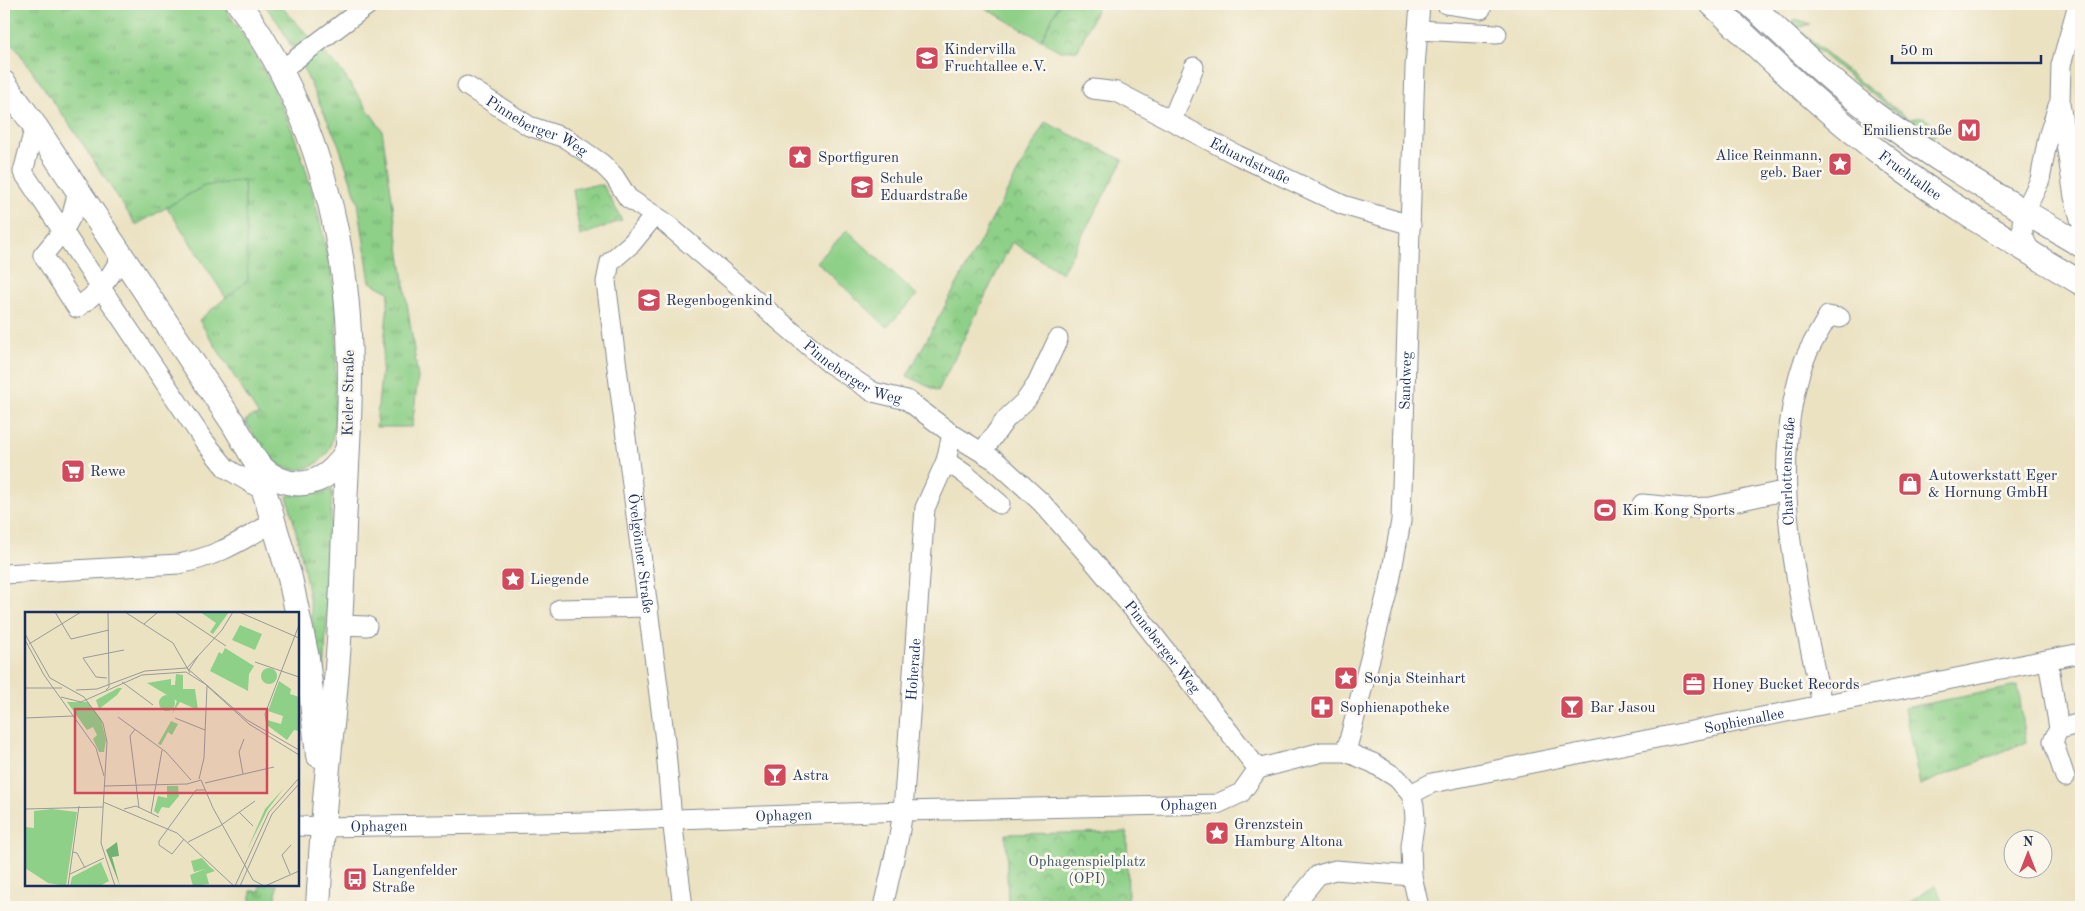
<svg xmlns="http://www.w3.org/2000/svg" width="2085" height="911" viewBox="0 0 2085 911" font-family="'Old Standard TT',serif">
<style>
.grass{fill:url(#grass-tufts);stroke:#548073}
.park{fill:url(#park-crowns);stroke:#548073}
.garden{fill:#8ed088;stroke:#548073}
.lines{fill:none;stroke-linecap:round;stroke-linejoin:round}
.minor-casing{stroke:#838890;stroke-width:21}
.major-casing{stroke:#838890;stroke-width:26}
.minor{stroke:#fff;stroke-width:19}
.major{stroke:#fff;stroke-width:24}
.labels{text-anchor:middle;stroke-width:5;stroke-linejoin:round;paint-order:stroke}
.poi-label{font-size:15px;fill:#1b2f5e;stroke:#fbf7ec;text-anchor:start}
.street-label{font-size:15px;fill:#1b2f5e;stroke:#fbf7ec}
.park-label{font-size:15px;fill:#385768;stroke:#fbf7ec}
.inset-road{fill:none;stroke:#989a9a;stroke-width:1}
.view{fill:#d1495b;fill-opacity:0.15;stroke:#d1495b;stroke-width:2.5}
.inset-edge{fill:none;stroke:#1b2f5e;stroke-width:2.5}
</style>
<defs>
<pattern id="grass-tufts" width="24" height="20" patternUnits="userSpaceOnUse" patternTransform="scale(1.25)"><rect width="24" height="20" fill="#8ed088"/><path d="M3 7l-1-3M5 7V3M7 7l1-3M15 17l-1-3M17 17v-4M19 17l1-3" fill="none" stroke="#73a972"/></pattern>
<pattern id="park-crowns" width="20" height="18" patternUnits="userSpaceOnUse" patternTransform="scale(1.25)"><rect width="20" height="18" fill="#8ed088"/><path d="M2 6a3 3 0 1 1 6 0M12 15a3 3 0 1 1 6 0" fill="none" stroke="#73a972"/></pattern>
</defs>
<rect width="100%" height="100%" fill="#fbf7ec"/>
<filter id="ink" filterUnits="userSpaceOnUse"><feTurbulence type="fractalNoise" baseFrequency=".02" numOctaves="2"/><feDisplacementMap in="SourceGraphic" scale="10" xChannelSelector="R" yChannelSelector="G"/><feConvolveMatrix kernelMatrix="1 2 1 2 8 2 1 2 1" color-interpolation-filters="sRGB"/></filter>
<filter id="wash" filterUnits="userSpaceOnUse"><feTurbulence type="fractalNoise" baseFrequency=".0096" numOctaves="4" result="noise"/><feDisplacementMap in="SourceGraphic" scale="20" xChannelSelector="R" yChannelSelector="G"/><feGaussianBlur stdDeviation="1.12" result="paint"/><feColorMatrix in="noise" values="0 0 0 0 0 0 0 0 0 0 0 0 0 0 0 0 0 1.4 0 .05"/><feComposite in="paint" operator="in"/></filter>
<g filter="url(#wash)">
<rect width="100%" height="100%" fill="#ebe2c2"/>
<!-- grass -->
<g class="grass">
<path d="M4 4H222C244 36 265 69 281 105 306 157 321 222 332 278 339 313 336 349 335 384 335 403 336 426 331 444 329 454 320 462 312 466 277 482 260 444 245 421L252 416H259L199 320 248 279 204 186 136 225 74 131 4 31Z"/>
<path d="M264 4H279L342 72 382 130 418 378 412 427H376L389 292 370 282 358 202 338 143 303 68 279 24Z"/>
<path d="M1793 20H1799L1810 24 1797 28 1855 78 1909 119 1925 117 1932 125 1936 135 1930 137 1853 80 1793 29 1789 23Z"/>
<path d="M332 490 324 681 320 684C314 620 304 558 287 496Z"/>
<path d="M2018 686 2026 742 1920 785 1904 708Z"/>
<path d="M260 885H277L275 907H251V891H260Z"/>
</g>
<!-- park -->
<g class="park">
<path d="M1059 4H1099L1078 50 1060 51 1041 40Z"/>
<path d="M1045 122 1123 160 1062 273 1012 242 938 391 907 376Z"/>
<path d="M603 185 622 220 580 236 573 189 587 186Z"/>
<path d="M1127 832 1128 907H1008L1006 834Z"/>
</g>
<!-- garden -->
<g class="garden">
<path d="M978 4H1059L1041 40Z"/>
<path d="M244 180 248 280 226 298 167 207 204 186Z"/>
<path d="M847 230 917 295 887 327 817 262Z"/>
<path d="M1936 885 1944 907H1903Z"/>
</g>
</g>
<g filter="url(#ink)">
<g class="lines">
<!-- minor casing -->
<g class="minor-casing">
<g id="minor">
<path d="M1446 4 1481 9"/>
<path d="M2078 4 2061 65 2060 103 2074 197 2081 222"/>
<path d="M1418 30 1497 34"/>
<path d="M280 71 369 4"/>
<path id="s1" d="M467 86 529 126 565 138 601 163 614 176 628 198 663 221 829 363 873 392 907 400 952 434 996 461 1041 502 1089 556 1138 615 1258 769"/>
<path id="s2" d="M1093 89 1117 92 1237 155 1343 205 1411 225"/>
<path d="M1172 120 1194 67"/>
<path d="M35 126 23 172 204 441 226 468 264 491"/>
<path d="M78 190 72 215 63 231 43 255 77 308C97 294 110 279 121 257"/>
<path id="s3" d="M654 216 632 243 610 262 606 282 665 741 672 819 683 907"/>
<path d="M2036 255 2028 247 2023 236 2022 223 2025 211 2040 180 2048 137 2058 106"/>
<path d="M982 452 1006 419 1026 400 1037 384 1058 339"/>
<path d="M946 461 965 474 1000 504"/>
<path d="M1642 504 1685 508 1711 507 1787 490"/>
<path d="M4 574 179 564C219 556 240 541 274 522"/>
<path d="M560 609 648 607"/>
<path d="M340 625 367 626"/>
<path d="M2048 660 2059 729 2053 741 2065 777"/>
<path id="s4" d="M1822 704C1799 592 1766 475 1803 363 1809 347 1820 331 1828 316L1840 318"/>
<path d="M2059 729 2081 723"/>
<path id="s5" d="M1346 752 1390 581 1401 521 1415 67 1420 4"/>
<path id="s6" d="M1411 794 1432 783 2081 653"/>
<path id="s7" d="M298 826 324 827 590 822 903 811 1217 804 1241 793 1258 769 1322 752H1346L1373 763 1397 778 1411 794 1414 806 1415 819 1411 846 1412 876 1419 907"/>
<path id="s8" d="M883 907 899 836 903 811 925 508 946 461 952 434"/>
<path d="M1292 907 1318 875 1335 870 1412 876"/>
</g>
</g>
<!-- major casing -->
<g class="major-casing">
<g id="major">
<path d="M239 4C305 92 340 208 348 317 353 386 347 457 344 526 343 559 342 592 340 624 337 683 330 742 325 800 322 836 320 872 318 907"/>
<path id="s9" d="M1712 4C1769 58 1826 113 1889 160 1949 206 2016 244 2081 283"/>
<path d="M1750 4C1790 41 1829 80 1873 113 1938 162 2010 203 2081 245"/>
<path d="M4 83 35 126 233 423 255 460 290 578 307 658 318 755"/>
<path d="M255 460C282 495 328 490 347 450"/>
</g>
</g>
<!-- minor -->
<use href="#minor" class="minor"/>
<!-- major -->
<use href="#major" class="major"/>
</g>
</g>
<!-- icons -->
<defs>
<g id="school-square" transform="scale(1.25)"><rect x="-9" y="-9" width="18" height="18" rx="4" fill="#d1495b" stroke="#fbf7ec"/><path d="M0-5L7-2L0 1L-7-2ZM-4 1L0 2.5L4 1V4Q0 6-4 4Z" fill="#fff"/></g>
<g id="metro-square" transform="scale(1.25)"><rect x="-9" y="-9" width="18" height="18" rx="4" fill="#d1495b" stroke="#fbf7ec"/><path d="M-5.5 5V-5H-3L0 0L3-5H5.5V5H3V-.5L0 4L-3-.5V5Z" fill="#fff"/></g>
<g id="sight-square" transform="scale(1.25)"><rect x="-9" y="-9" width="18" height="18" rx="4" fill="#d1495b" stroke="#fbf7ec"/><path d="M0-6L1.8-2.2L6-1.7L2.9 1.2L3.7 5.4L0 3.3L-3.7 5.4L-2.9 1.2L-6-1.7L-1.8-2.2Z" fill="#fff"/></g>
<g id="supermarket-square" transform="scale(1.25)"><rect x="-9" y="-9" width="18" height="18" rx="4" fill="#d1495b" stroke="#fbf7ec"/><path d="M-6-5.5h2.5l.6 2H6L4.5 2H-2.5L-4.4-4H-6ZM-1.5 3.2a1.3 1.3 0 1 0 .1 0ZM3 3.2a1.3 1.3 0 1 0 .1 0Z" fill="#fff"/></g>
<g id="shop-square" transform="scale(1.25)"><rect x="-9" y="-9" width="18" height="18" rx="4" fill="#d1495b" stroke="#fbf7ec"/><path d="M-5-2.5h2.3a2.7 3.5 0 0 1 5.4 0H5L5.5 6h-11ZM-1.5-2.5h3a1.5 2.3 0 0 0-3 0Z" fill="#fff"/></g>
<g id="stadium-square" transform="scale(1.25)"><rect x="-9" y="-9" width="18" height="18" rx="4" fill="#d1495b" stroke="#fbf7ec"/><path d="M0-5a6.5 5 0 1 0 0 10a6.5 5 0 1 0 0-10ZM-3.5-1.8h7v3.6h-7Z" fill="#fff"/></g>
<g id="office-square" transform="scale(1.25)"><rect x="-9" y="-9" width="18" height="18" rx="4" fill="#d1495b" stroke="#fbf7ec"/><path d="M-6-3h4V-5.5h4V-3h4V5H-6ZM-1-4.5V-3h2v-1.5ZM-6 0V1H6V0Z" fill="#fff"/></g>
<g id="pharmacy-square" transform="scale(1.25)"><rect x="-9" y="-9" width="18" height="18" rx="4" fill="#d1495b" stroke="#fbf7ec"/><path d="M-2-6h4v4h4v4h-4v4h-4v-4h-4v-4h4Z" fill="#fff"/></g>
<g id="bar-square" transform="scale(1.25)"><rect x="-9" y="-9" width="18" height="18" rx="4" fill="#d1495b" stroke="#fbf7ec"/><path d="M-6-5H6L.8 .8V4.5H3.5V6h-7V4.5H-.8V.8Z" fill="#fff"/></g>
<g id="bus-square" transform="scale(1.25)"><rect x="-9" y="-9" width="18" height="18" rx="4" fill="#d1495b" stroke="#fbf7ec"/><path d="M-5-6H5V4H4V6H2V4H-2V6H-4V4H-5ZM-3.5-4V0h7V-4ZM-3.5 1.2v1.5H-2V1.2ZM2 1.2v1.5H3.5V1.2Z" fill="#fff"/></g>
</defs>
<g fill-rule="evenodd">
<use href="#school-square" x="927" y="58"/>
<use href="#metro-square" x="1969" y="130"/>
<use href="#sight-square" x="800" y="157"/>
<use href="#sight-square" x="1840" y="164"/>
<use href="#school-square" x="862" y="187"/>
<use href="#school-square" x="649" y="300"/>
<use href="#supermarket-square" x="73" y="471"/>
<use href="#shop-square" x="1910" y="484"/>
<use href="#stadium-square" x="1605" y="510"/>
<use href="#sight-square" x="513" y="579"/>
<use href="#sight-square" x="1346" y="678"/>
<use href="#office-square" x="1694" y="684"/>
<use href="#pharmacy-square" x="1322" y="707"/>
<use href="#bar-square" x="1572" y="707"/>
<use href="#bar-square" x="775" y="775"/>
<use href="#sight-square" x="1217" y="833"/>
<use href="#bus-square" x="355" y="879"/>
</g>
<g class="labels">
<!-- poi labels -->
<g class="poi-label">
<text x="944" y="54">Kindervilla<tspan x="944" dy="17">Fruchtallee e.V.</tspan></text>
<text x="1952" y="135" text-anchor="end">Emilienstraße</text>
<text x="1822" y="160" text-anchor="end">Alice Reinmann,<tspan x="1822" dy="17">geb. Baer</tspan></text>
<text x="818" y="162">Sportfiguren</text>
<text x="880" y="183">Schule<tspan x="880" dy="17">Eduardstraße</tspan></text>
<text x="666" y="305">Regenbogenkind</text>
<text x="90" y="476">Rewe</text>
<text x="1928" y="480">Autowerkstatt Eger<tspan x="1928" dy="17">&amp; Hornung GmbH</tspan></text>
<text x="1622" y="515">Kim Kong Sports</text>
<text x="530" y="584">Liegende</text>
<text x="1364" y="683">Sonja Steinhart</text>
<text x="1712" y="689">Honey Bucket Records</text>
<text x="1340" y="712">Sophienapotheke</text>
<text x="1590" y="712">Bar Jasou</text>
<text x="792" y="780">Astra</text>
<text x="1234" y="829">Grenzstein<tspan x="1234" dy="17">Hamburg Altona</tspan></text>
<text x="372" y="875">Langenfelder<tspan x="372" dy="17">Straße</tspan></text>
</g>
<!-- street labels -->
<g class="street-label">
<text dy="5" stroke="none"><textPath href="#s1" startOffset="81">Pinneberger Weg</textPath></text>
<text dy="5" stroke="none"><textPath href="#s2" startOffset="174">Eduardstraße</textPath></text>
<text dy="5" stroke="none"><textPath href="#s9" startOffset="262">Fruchtallee</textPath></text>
<text dy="5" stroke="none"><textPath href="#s1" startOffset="486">Pinneberger Weg</textPath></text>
<text dy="5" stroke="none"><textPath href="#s5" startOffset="378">Sandweg</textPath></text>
<text transform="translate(348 393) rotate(-89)" y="5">Kieler Straße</text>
<text dy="5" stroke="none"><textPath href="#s4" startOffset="236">Charlottenstraße</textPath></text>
<text dy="5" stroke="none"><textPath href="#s3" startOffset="358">Övelgönner Straße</textPath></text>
<text dy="5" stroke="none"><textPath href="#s1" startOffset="906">Pinneberger Weg</textPath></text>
<text dy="5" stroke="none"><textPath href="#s8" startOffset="240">Hoherade</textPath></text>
<text dy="5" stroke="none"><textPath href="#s6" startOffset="342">Sophienallee</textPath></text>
<text dy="5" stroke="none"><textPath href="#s7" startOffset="891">Ophagen</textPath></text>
<text dy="5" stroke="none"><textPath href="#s7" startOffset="486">Ophagen</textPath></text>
<text dy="5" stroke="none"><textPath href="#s7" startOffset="81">Ophagen</textPath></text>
</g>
<!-- park labels -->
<g class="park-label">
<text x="1087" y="866">Ophagenspielplatz<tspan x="1087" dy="17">(OPI)</tspan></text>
</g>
</g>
<!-- overview -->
<g transform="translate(25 612)">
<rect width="274" height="274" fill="#ebe2c2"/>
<path d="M236 64a8 8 0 1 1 16 0a8 8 0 1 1-16 0ZM93 76H97L92 83 74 97 71 88ZM42 90H63L76 107 81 128 79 140H74L68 127 72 123 68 115 62 118ZM259 176 243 197 222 238 240 197Z" fill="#8ed088"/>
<path d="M92 230 94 244 87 245 95 274 81 238Z" fill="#72b274"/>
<path d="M175 0H204L188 22 185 20 191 11ZM151 62 158 63V77H170L173 98 155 90 147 102 152 89 122 71 146 67V73H150ZM254 69 266 77 265 82 274 85V119L269 118 262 128 242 113V108L256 112 258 104 243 99ZM146 109 153 112 147 123 143 120 136 133 133 132ZM142 174H153L154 184 144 196 137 195 133 202 129 199 133 184 142 186ZM180 257 184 272 168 274 165 263Z" fill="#8ed088"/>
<path d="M215 13 237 22 230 38 207 28ZM200 36 229 54 224 62 223 79 185 59 194 40 197 42ZM134 91a8 8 0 1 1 16 0a8 8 0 1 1-16 0ZM27 197 52 200 41 274 23 271 0 256V215L9 216V199ZM177 246 185 255 190 259 181 262 180 257 169 260 166 249ZM76 250 84 269 75 274H45L47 265Z" fill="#8ed088"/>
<path class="inset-road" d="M30 0 46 27 84 18M100 0 148 31 165 61M150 0 201 34M214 0 274 26M119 12 133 0M0 22 25 66 59 85 78 111 82 130 76 231 90 274M0 28 19 63 71 136 79 164M4 32 56 0M230 50 274 65M162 56 197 18 208 0M164 58 173 44M82 66 71 65 58 46 99 38M97 70 128 93M0 76H37M51 78 72 77 120 59 162 56 222 108 274 138M81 78 84 75 83 0M36 85 56 90 117 63 161 60 180 72 224 112 274 143M93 105 141 140 166 168M0 106 48 104M150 106 180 118M110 117 105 124 114 196M243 120 240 102 274 13M218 162 214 140 219 127M174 167 179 146 182 74M180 171 249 155M79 174 162 172 176 168 188 196 228 268 239 274M78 190 152 221 209 274M0 197 78 195M99 197 111 194 134 205M214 200 228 214M126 201 137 138M163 230 195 214 230 189M48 240 52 241 60 256M147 242 134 233V229L171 178H180M147 242 159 227M45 262 79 246M265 262 257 243 266 233M43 274 54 194M210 274 244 200 274 166M215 274 247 202 274 172M240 274 274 259"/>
<path class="view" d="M50 97H242V181H50Z"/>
<rect width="274" height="274" class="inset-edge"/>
</g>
<!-- margin -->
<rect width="2085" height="911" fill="none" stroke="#fbf7ec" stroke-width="20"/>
<!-- north arrow -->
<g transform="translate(2028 854)"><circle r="24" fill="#fbf7ec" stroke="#a1a7b3"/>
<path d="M0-4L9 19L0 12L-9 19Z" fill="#d1495b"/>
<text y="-8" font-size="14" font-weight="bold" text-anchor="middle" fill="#1b2f5e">N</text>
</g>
<!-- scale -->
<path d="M1892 55v8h149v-8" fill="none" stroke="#1b2f5e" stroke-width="2.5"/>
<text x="1900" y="55" font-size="15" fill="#1b2f5e" stroke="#fbf7ec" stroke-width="4" paint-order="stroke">50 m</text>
</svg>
